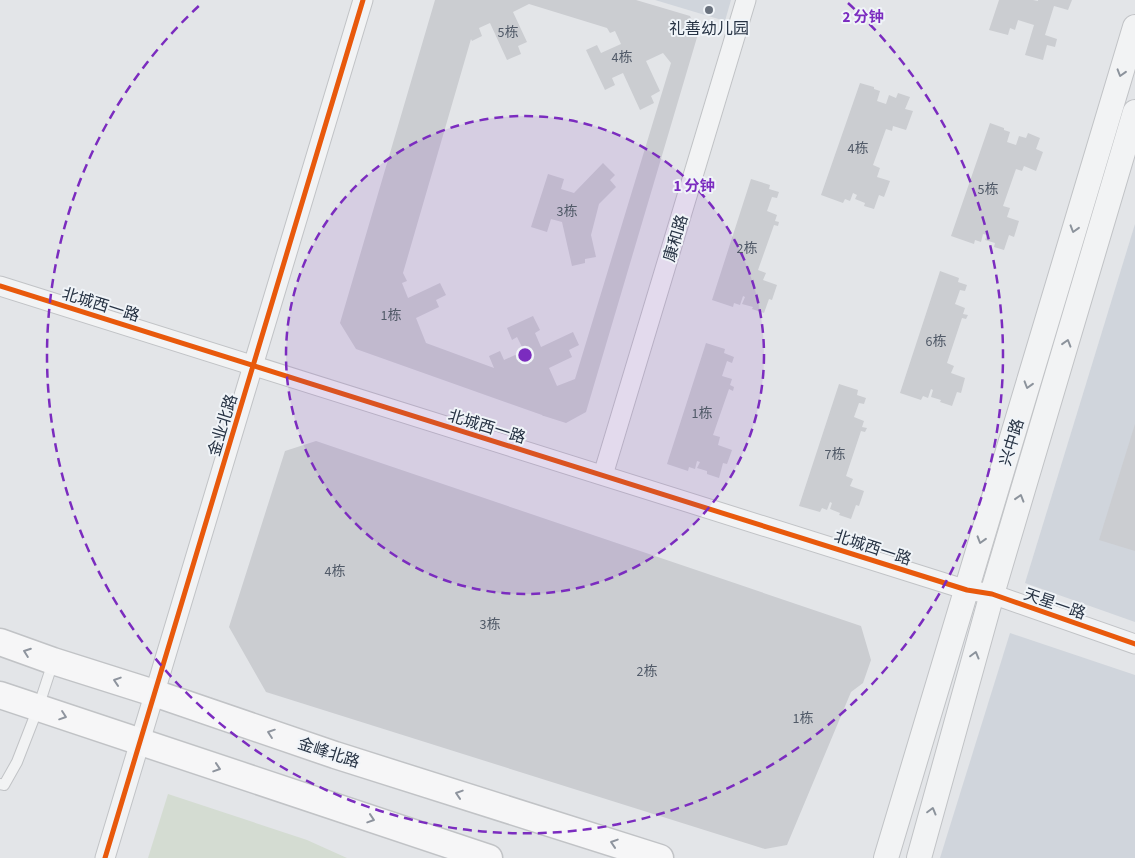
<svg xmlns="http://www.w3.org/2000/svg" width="1135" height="858" viewBox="0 0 1135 858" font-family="'Source Sans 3','Noto Sans SC',sans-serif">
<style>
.built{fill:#d0d5dc}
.green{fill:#d4dcd2}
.building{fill:#cbcdd1;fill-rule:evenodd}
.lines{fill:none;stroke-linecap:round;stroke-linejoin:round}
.service-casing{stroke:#c1c3c6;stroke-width:12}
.minor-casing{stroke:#c1c3c6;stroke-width:21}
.tertiary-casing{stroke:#c1c3c6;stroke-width:26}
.secondary-casing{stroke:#c1c3c6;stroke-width:29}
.service{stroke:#f2f3f4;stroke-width:10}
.minor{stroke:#f2f3f4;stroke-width:19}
.tertiary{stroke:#f2f3f4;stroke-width:24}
.secondary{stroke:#f6f6f7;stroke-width:26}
.cycleway-casing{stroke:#f0f4f8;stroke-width:8}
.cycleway{stroke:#e8590c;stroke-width:5}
.oneway{stroke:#8c939c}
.oneway2{stroke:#8e949e}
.ring{fill:none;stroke:#7b2cbf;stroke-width:2.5;stroke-dasharray:9 6}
.poi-dot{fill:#69717d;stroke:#f0f4f8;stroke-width:2}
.labels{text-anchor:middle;stroke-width:4;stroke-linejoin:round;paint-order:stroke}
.number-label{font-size:14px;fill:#515a68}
.poi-label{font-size:16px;fill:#273344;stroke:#f0f4f8}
.street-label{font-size:16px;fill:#273344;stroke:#f0f4f8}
.centre{fill:#7b2cbf;stroke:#f0f4f8;stroke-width:2.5}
.ring-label{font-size:15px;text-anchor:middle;font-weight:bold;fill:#7b2cbf;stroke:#f0f4f8;stroke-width:4;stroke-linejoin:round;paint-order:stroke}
</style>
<rect width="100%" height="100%" fill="#e3e5e8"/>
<!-- built -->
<g class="built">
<path d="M655 0H731L725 21Z"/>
<path d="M1135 224V622L1025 583Z"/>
<path d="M1010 633 1135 675V858H940Z"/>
</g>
<!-- green -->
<path class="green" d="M168 794 307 840 347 858H148Z"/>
<!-- building -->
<g class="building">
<path d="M435 0H636L690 16 698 34 586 412 566 423 544 416H543L542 415 356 349 340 323ZM529 4 607 28 610 33 615 31 621 44 601 53 597 45 586 50 605 90 615 85 612 78 623 73 640 110 654 103 651 96 660 91 646 61 663 53 671 63 575 379 557 386 549 368 572 357 569 350 579 345 573 332 541 347 535 333 540 330 533 316 507 328 512 340 517 337 524 351 504 360 500 351 489 356 494 368 426 343 416 318 439 307 436 300 446 295 440 283 408 298 402 283 407 281 403 273 471 39 472 41 482 36 479 28 490 23 507 60 521 54 518 46 527 42 513 12Z"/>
<path d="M999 0H1033L1038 1V0H1072L1068 10 1054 6 1045 35 1057 39 1055 47 1047 45 1043 60 1025 55 1034 25 1018 20 1015 30 1010 28 1008 35 989 30Z"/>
<path d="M860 83 874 87V89L880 91 877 101 886 104 889 95 896 98 898 93 910 97 905 109 913 111 906 130 893 126 892 131 886 129 873 165 880 168 877 177 890 181 884 197 879 195 874 209 864 206 865 203 855 199 857 195 853 193 850 201 845 199 843 203 821 195Z"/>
<path d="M990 123 1004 128V130L1010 132 1007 142 1016 145 1019 136 1026 138 1028 133 1040 138 1036 149 1043 152 1036 171 1024 166 1022 171 1016 169 1003 206 1010 208 1007 217 1019 221 1014 237 1009 235 1004 250 994 247 995 243 985 240 987 235 983 234 981 242 975 240 974 244 951 236Z"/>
<path d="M603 163 615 175 610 180 616 187 599 204 591 235 596 257 585 259V263L572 266 562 222 551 219 547 232 531 227 548 174 564 179 561 189 574 193Z"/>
<path d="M751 179 770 185 769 189 779 192 777 198 772 197 767 211 777 215 775 221 779 222 778 226 774 225 758 270 766 273 763 280 777 285 772 300 769 299 764 313 752 309 753 307 742 304 745 297 743 296 740 305 734 303 733 307 712 300Z"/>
<path d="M940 271 959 278 958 282 967 285 965 291 960 290 955 304 965 308 963 314 968 315 966 319 962 318 947 363 954 366 951 373 965 378 961 393 957 392 952 406 940 402 941 400 931 397 933 390 931 389 928 398 923 396 921 400 900 393Z"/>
<path d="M706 343 725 349 724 353 734 357 732 363 727 361 722 376 732 379 730 385 734 387 733 391 729 389 713 435 720 437 718 445 732 450 727 464 723 463 719 478 707 474V471L697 468 700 462 697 461 695 469 689 467 688 471 667 464Z"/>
<path d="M839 384 858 390 857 395 866 398 864 404 859 403 854 417 864 421 862 427 867 428 865 432 861 431 846 476 853 479 850 486 864 491 859 506 856 505 851 519 839 515 840 513 830 509 832 503 830 502 827 510 822 508 820 512 799 506Z"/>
<path d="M1135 424V551L1099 540Z"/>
<path d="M316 441 861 626 871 660 863 683 851 692 787 845 765 849 266 692 229 627 285 451Z"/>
</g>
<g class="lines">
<!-- service casing -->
<g class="service-casing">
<path id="service" d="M0 784 4 785 17 762 38 708 53 662"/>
</g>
<!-- minor casing -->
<g class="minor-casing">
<g id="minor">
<path d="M0 286 967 590 992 594 1135 644"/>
<path d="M603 475 746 0"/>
<path d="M105 858 363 0"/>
</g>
</g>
<!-- tertiary casing -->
<g class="tertiary-casing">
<g id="tertiary">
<path d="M886 858 1135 27"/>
<path d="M919 858 992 594 1135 112"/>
</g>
</g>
<!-- secondary casing -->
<g class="secondary-casing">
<g id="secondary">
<path d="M0 642 53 661 154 693 335 755 660 858"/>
<path d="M0 695 489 858"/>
</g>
</g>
<!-- service -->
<use href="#service" class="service"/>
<!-- minor -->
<use href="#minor" class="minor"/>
<!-- tertiary -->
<use href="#tertiary" class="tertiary"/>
<!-- secondary -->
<use href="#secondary" class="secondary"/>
<!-- cycleway casing -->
<g class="cycleway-casing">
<g id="cycleway">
<path d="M0 286 967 590 992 594 1135 644"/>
<path d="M105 858 363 0"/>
</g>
</g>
<!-- cycleway -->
<use href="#cycleway" class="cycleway"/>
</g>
<!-- one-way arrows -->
<defs><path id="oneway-chevron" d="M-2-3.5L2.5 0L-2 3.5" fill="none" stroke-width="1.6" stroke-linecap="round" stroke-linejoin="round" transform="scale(1.25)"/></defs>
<g class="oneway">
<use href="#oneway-chevron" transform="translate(1121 73) rotate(107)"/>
<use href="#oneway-chevron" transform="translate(1074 229) rotate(107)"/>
<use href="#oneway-chevron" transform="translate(1067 343) rotate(-73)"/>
<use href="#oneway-chevron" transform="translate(1028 385) rotate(107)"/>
<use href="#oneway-chevron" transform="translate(1020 498) rotate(-73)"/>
<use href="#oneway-chevron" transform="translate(981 540) rotate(107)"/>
<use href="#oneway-chevron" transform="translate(975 655) rotate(-75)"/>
<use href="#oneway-chevron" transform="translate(932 811) rotate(-75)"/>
</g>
<g class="oneway2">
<use href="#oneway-chevron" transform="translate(27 652) rotate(-160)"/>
<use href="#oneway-chevron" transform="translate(117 681) rotate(-162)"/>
<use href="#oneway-chevron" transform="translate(63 716) rotate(19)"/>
<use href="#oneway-chevron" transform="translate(271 733) rotate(-161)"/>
<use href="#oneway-chevron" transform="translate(217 768) rotate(18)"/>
<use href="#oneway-chevron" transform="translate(459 794) rotate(-162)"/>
<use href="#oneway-chevron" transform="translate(371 819) rotate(18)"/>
<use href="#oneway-chevron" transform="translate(614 843) rotate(-162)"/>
</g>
<!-- distance rings -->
<circle cx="525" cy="355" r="239" fill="#7b2cbf" fill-opacity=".12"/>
<g class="ring">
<circle cx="525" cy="355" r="239"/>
<path d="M848 3A478 478 0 1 1 202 3"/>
</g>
<!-- markers -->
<circle class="poi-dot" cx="709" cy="10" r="5"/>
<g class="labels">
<!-- number labels -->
<g class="number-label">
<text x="508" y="37">5栋</text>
<text x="622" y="62">4栋</text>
<text x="858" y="153">4栋</text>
<text x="988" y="194">5栋</text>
<text x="567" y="216">3栋</text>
<text x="747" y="253">2栋</text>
<text x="391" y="320">1栋</text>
<text x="936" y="346">6栋</text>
<text x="702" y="418">1栋</text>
<text x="835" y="459">7栋</text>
<text x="335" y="576">4栋</text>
<text x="490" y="629">3栋</text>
<text x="647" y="676">2栋</text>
<text x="803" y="723">1栋</text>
</g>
<!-- poi labels -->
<g class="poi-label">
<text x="709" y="34">礼善幼儿园</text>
</g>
<!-- street labels -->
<g class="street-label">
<text transform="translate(675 238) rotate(-73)" y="6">康和路</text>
<text transform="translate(101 304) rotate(17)" y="6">北城西一路</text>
<text transform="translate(222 425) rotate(-73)" y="6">金业北路</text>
<text transform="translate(487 426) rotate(17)" y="6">北城西一路</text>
<text transform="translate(1011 442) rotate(-73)" y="6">兴中路</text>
<text transform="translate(873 547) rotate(18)" y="6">北城西一路</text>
<text transform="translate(1055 603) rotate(19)" y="6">天星一路</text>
<text transform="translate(329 752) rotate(18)" y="6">金峰北路</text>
</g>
</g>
<circle cx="525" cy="355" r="8" class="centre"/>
<g class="ring-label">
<text x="863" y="22">2 分钟</text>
<text x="694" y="191">1 分钟</text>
</g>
</svg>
